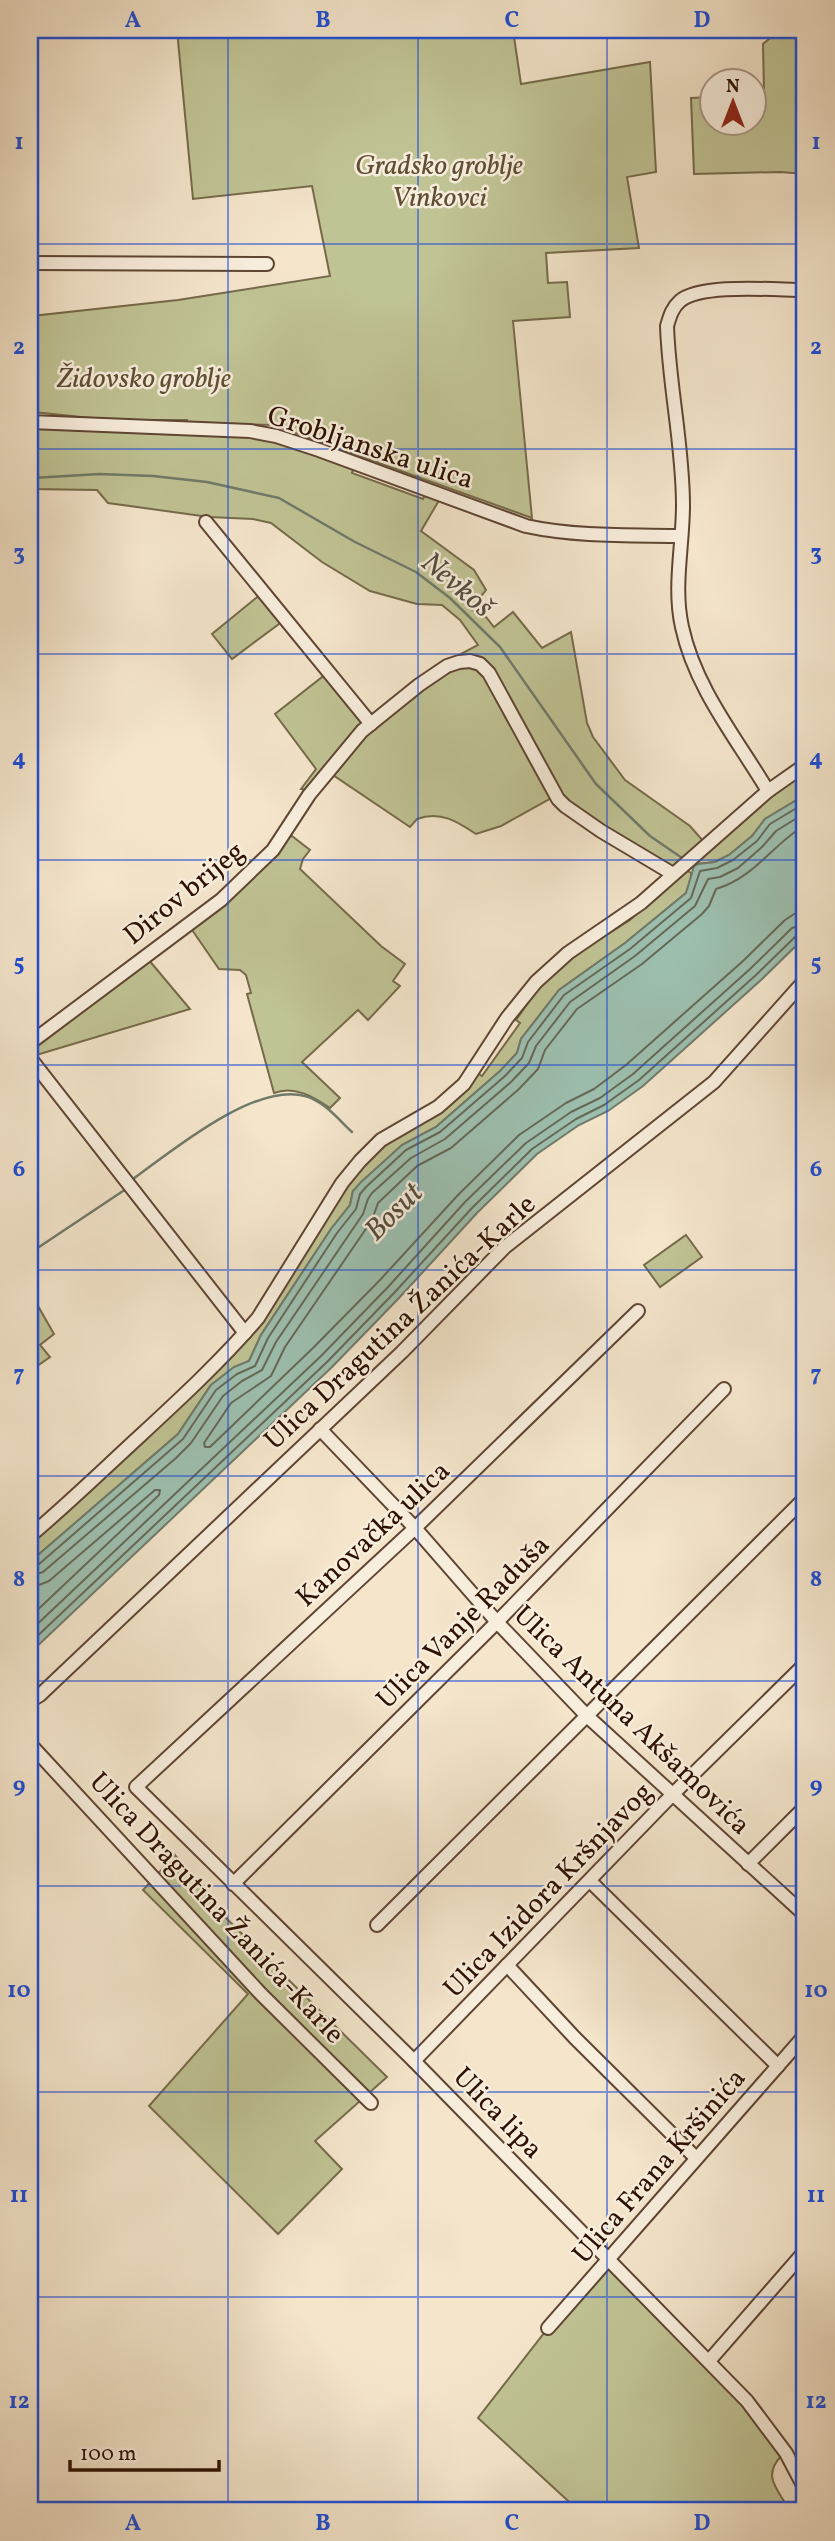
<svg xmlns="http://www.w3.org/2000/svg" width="835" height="2541" viewBox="0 0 835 2541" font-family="Vollkorn,serif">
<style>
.green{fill:#c0c394;stroke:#766a4a;stroke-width:2}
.water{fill:#9dc0b0;stroke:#707a6a;stroke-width:2}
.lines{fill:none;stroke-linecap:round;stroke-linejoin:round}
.shore{stroke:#656858;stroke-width:2}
.stream{stroke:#707a6a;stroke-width:2.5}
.minor-casing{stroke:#5f4533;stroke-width:16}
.minor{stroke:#f8eedd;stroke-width:12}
.grid{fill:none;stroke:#1d4ed8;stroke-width:2;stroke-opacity:0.55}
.labels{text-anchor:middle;stroke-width:5;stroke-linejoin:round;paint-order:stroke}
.park-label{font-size:28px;font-style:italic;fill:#604f34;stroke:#f8eedd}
.street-label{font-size:28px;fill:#2d1000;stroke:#f8eedd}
.water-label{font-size:30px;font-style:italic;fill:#544e3e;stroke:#f8eedd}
.neatline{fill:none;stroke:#1d4ed8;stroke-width:2.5}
.grid-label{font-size:23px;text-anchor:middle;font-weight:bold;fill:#1d4ed8}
</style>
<rect width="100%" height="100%" fill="#f4e5cb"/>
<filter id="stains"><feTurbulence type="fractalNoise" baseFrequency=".00286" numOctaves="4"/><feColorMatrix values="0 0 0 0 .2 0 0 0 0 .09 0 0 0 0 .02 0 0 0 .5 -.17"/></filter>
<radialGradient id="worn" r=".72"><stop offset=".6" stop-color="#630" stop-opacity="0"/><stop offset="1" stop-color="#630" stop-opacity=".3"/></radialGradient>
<!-- green -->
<g class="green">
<path d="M177 30H513L521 84 650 62 656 172 627 177 639 248 546 253 548 283 567 282 570 317 513 321 532 518 273 425 197 423H188L187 420H110L33 412 32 316 178 300 330 276 312 186 193 199Z"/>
<path d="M780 30H805V174L780 172 694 174 691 98 712 97V122H754L755 94 764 93 763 44Z"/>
<path d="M30 424 270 438 354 467 352 473 423 499 426 492 441 497 421 531 474 570 486 590 471 609 486 617 494 627 513 612 542 648 571 632 587 723 593 737 625 780 690 826 704 842 672 870 580 813 565 800 488 667 458 659 459 655 478 645 460 620 442 605 417 604 370 591 322 562 271 523 253 519 209 517 108 503 97 490 30 489Z"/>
<path d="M261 594 283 621 232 659 212 634Z"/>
<path d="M457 665 475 667 489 677 553 797 501 826 476 834C458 822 440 810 417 819L410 827 330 773 360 741 408 697Z"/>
<path d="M326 674 367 724 308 790 301 789 316 769 275 714Z"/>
<path d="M805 771V795L765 819 752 836 729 855 715 862 698 864 694 860 750 810Z"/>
<path d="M292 836 310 850 303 859 300 869 381 946 405 964 393 981 400 986 368 1020 358 1010 302 1062 340 1098 330 1108C314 1097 294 1085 274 1093L247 994 251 993 246 975 240 970 219 969 190 927 288 837Z"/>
<path d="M685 869 691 873V879L686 893 625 943 559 990 521 1039 517 1053 500 1071 436 1127 402 1145 353 1191 350 1205 331 1229 261 1335 249 1361 234 1368 211 1385 178 1434 30 1562V1543L140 1445 244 1343 349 1180 387 1142 477 1073 482 1076 520 1023 516 1020 537 990 570 958 630 920Z"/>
<path d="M148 959 190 1009 33 1056 31 1049Z"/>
<path d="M686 1235 702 1257 660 1287 644 1265Z"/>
<path d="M30 1292 54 1334 40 1345 50 1357 30 1371Z"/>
<path d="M175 1855 222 1914 387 2077 315 2141 342 2169 278 2234 149 2106 248 1994 143 1890Z"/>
<path d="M611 2268 737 2396 782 2455C761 2477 778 2489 790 2511H579L478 2418 548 2328 605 2269Z"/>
</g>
<!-- water -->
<path class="water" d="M805 795V937L761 980 643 1086 608 1111 579 1125 537 1154 477 1213 399 1298 332 1367 30 1653V1562L178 1434 211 1385 234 1367 249 1361 261 1335 331 1229 350 1205 353 1191 361 1182 402 1145 436 1127 500 1071 517 1053 521 1039 559 990 625 943 686 893 694 866 698 864 715 862 729 855 752 836 765 819Z"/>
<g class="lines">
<!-- shore -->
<g class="shore">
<path d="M805 825C773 844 754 878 716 889L709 906 702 914 642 964 577 1009 545 1050 538 1069 519 1089 451 1148 417 1166 378 1203 372 1220 285 1347 271 1376 231 1403 204 1443 205 1447H210L313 1348 380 1280 458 1195 519 1135 566 1103 594 1089 626 1065 743 961 785 920 794 914 805 913"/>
<path d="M30 1567 38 1565 183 1439 216 1390 237 1374 255 1366 268 1338 337 1233 356 1209 360 1194 366 1187 406 1150 440 1132 505 1076 522 1058 528 1042 564 995 630 949 691 898 700 871 717 868 733 860 757 841 770 824 805 803"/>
<path d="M30 1576 43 1572 176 1458 191 1443 223 1396 242 1381 262 1370 276 1342 363 1214 368 1199 372 1193 411 1158 445 1139 511 1082 529 1063 536 1046 570 1002 635 956 695 906 708 879 720 877 738 868 762 847 776 831 805 813"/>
<path d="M30 1587 39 1585 49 1581 155 1490H160L159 1495 30 1617"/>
<path d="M30 1631 321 1356 388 1287 465 1202 526 1143 571 1112 600 1098 633 1074 750 969 792 928 805 924"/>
<path d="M30 1643 327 1362 394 1293 472 1208 532 1149 576 1119 604 1105 639 1080 756 975 798 934 805 932"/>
</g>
<!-- stream -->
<g class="stream">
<path d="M33 478 99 474 153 476 207 482 279 498 355 542 416 572 450 598 500 647 596 784 650 836 685 860"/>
<path d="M133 1179C173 1150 255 1082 305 1096 324 1101 338 1119 352 1132"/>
<path d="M30 1253 126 1189"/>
</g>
<!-- minor casing -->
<g class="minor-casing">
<g id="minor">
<path d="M30 263 267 264"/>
<path d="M30 422 250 431 276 436 319 450 526 526C577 537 630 535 681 536"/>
<path d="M206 522 371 724"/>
<path d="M768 791C737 739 695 688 682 627 673 587 683 546 683 505 683 445 669 386 667 326 670 316 672 308 680 301 701 283 776 290 805 290"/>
<path d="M30 1043 221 900 273 850 309 795 362 731 419 685 447 666 459 662 470 661 480 664 489 673 558 799 565 806 601 831 673 874"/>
<path d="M30 1058 245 1333"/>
<path d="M638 1311 415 1528 136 1787 414 2061 747 2401 786 2453 805 2489"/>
<path d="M320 1429 415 1528 497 1622 587 1716 805 1915"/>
<path d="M30 1536C68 1504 104 1469 141 1435 181 1398 222 1360 258 1318L342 1183 360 1161 381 1140 438 1107 464 1084 507 1018 536 982 568 953 641 903 768 791 805 765"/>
<path d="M30 1701 40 1695 402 1352 505 1247 714 1082 805 980"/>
<path d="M30 1744 261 1994 371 2103"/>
<path d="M748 1864 805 1807"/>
<path d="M591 1882 778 2066"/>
<path d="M233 1884 497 1622 724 1389"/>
<path d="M377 1925 805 1498"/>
<path d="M507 1965 575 2038 696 2158"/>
<path d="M414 2061 672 1795 805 1664"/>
<path d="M548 2328 805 2035"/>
<path d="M709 2361 805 2251"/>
</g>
</g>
<!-- minor -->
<use href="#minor" class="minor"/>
</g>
<!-- grid -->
<path class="grid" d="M228 30V2511M418 30V2511M607 30V2511M30 244H805M30 449H805M30 654H805M30 860H805M30 1065H805M30 1270H805M30 1476H805M30 1681H805M30 1886H805M30 2092H805M30 2297H805"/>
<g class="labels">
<!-- park labels -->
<g class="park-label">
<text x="439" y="174">Gradsko groblje<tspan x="439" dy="32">Vinkovci</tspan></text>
<text x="144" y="387">Židovsko groblje</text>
</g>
<!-- street labels -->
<g class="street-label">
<text transform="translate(371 446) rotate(18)" y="10">Grobljanska ulica</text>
<text transform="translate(183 892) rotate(-39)" y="10">Dirov brijeg</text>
<text transform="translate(399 1321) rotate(-43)" y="10">Ulica Dragutina Žanića-Karle</text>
<text transform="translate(372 1533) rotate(-43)" y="10">Kanovačka ulica</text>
<text transform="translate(462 1621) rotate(-45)" y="10">Ulica Vanje Raduša</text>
<text transform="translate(633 1719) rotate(44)" y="10">Ulica Antuna Akšamovića</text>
<text transform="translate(547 1889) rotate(-46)" y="10">Ulica Izidora Kršnjavog</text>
<text transform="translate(218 1907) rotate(47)" y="10">Ulica Dragutina Žanića-Karle</text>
<text transform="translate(499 2112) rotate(46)" y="10">Ulica lipa</text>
<text transform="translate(658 2165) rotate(-49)" y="10">Ulica Frana Kršinića</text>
</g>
<!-- water labels -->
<g class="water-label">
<text transform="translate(458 584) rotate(40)" y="10">Nevkoš</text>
<text transform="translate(393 1211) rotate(-45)" y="10">Bosut</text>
</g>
</g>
<!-- margin -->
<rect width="835" height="2541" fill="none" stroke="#f4e5cb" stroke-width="77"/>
<!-- north arrow -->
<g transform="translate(733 102)"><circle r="33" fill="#f8eedd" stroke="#a79585" stroke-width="2"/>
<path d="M0-5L12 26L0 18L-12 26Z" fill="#8f2418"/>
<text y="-10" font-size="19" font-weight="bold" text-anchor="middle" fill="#2d1000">N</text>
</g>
<!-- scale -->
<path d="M70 2460v10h149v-10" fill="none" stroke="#2d1000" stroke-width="3.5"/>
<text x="80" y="2460" font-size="21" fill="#2d1000" stroke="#f8eedd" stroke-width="5" paint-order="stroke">100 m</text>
<rect x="38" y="38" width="758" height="2464" class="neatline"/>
<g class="grid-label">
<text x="133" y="27">A</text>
<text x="323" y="27">B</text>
<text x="512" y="27">C</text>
<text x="702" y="27">D</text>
<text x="19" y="149">1</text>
<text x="816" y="149">1</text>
<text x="19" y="354">2</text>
<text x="816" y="354">2</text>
<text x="19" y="560">3</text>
<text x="816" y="560">3</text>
<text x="19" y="765">4</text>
<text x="816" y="765">4</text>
<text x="19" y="970">5</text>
<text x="816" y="970">5</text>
<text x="19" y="1176">6</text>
<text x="816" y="1176">6</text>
<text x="19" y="1381">7</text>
<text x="816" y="1381">7</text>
<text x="19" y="1586">8</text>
<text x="816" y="1586">8</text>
<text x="19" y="1792">9</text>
<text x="816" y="1792">9</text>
<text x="19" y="1997">10</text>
<text x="816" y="1997">10</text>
<text x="19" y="2202">11</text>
<text x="816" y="2202">11</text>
<text x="19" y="2408">12</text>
<text x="816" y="2408">12</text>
<text x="133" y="2530">A</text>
<text x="323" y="2530">B</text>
<text x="512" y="2530">C</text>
<text x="702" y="2530">D</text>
</g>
<rect width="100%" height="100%" filter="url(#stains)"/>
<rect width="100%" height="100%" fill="url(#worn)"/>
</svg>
